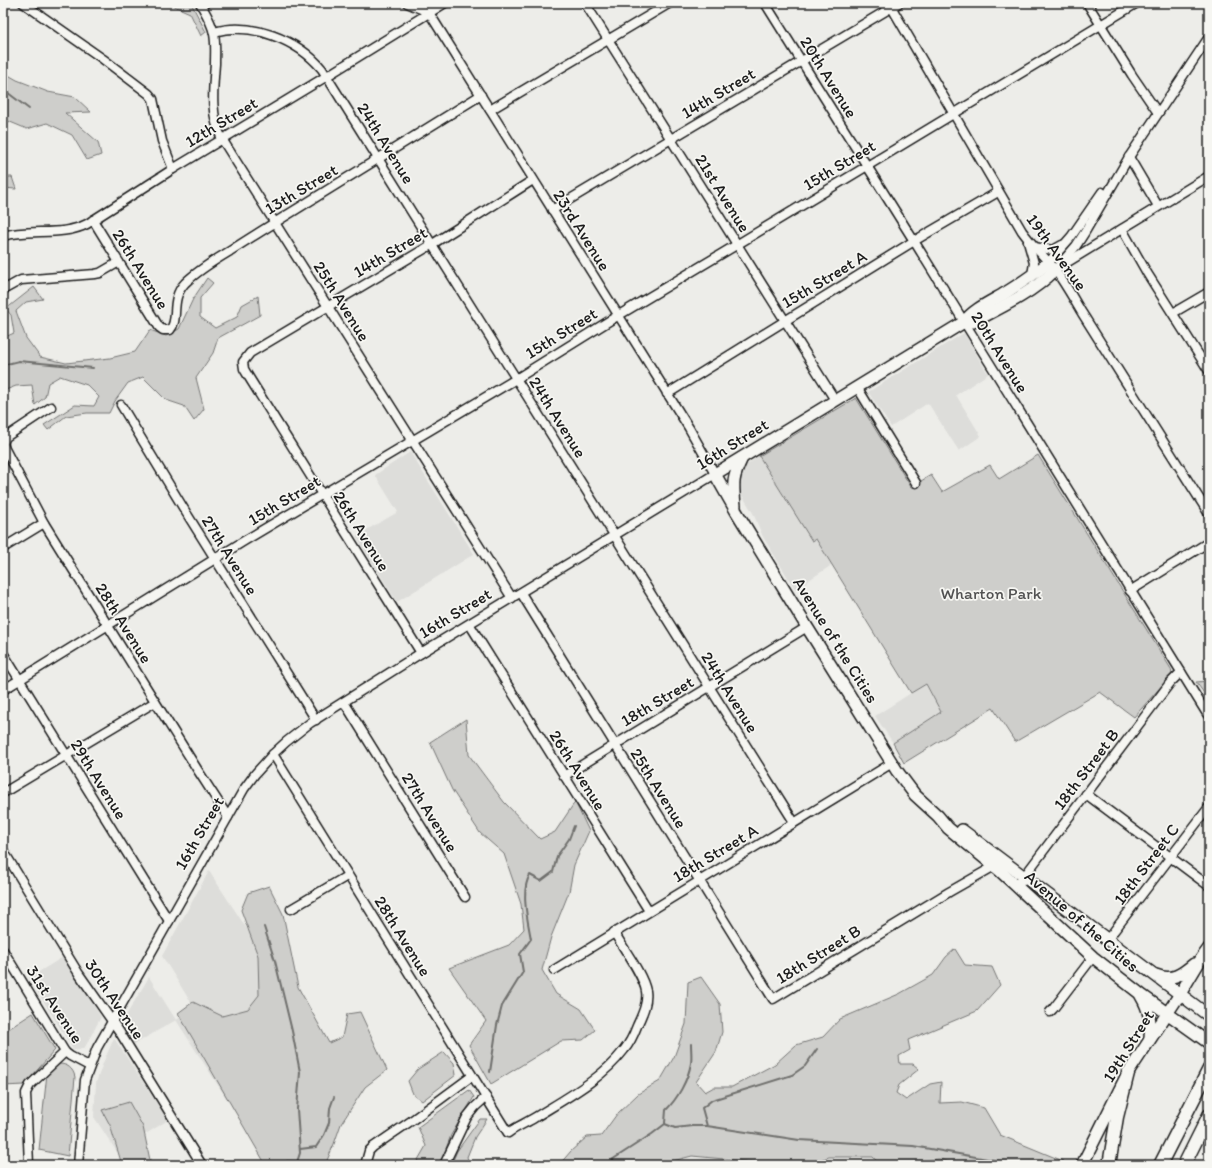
<svg xmlns="http://www.w3.org/2000/svg" width="1212" height="1168" viewBox="0 0 1212 1168" font-family="Itim,sans-serif">
<style>
.built{fill:#ddddda}
.green{fill:#cececb;stroke:#757574}
.lines{fill:none;stroke-linecap:round;stroke-linejoin:round}
.stream{stroke:#6f6f6d;stroke-width:2}
.minor-casing{stroke:#1c1c1c;stroke-width:11}
.major-casing{stroke:#1c1c1c;stroke-width:14}
.highway-casing{stroke:#1c1c1c;stroke-width:15}
.minor{stroke:#f6f6f2;stroke-width:8}
.major{stroke:#f6f6f2;stroke-width:11}
.highway{stroke:#f6f6f2;stroke-width:12}
.labels{text-anchor:middle;stroke-width:3.5;stroke-linejoin:round;paint-order:stroke}
.street-label{font-size:17px;fill:#1c1c1c;stroke:#f6f6f2}
.park-label{font-size:17px;fill:#515151;stroke:#f6f6f2}
</style>
<rect width="100%" height="100%" fill="#edede9"/>
<filter id="ink" filterUnits="userSpaceOnUse"><feTurbulence type="fractalNoise" baseFrequency=".025" numOctaves="2"/><feDisplacementMap in="SourceGraphic" scale="8" xChannelSelector="R" yChannelSelector="G"/><feConvolveMatrix kernelMatrix="1 2 1 2 8 2 1 2 1" color-interpolation-filters="sRGB"/></filter>
<g filter="url(#ink)">
<!-- built -->
<g class="built">
<path d="M964 333 988 374 956 395 981 436 959 451 928 403 891 427 868 392Z"/>
<path d="M410 452 474 554 397 602 356 536 398 512 375 475Z"/>
<path d="M759 456 812 541 816 539 832 565 795 589 763 537 753 513 740 492 739 485 742 468Z"/>
<path d="M925 684 941 712 893 743 875 716Z"/>
<path d="M209 871 278 976 261 1152 176 1020 133 1045 121 1024 149 977 176 1020 195 1009 162 956Z"/>
<path d="M63 957 101 1017 85 1047 79 1050 73 1049 29 978Z"/>
<path d="M114 1038 168 1120 117 1152 94 1117 96 1083 103 1063Z"/>
</g>
<!-- green -->
<g class="green">
<path d="M167 3H191L206 32 201 36 190 13Z"/>
<path d="M3 72 17 80 48 92 75 97 91 112 65 113 98 142 101 155 87 160 72 135 47 123 27 129 3 119Z"/>
<path d="M3 177H12L16 189 3 188Z"/>
<path d="M207 278 213 283 200 298V317L215 328 237 317 242 305 258 296 260 315 218 338 213 353 196 378 204 409 194 421 184 406 166 400 143 377 128 383 115 401 109 413H87L66 416 48 430 44 425 75 405 94 406 99 397 87 385 60 376 48 383 45 397 35 405 32 385 16 386 3 391V338L14 333 11 315 6 309 34 287 43 299 26 302 16 311 26 338 40 357 66 363 110 358 135 352 150 330 166 336 179 329 193 299Z"/>
<path d="M856 398 911 487 931 475 942 492 990 465 999 479 1038 455 1171 669 1172 674 1134 717 1100 692 1015 742 993 708 904 763 893 743 941 712 926 684 911 693 816 539 812 541 759 456Z"/>
<path d="M1209 681V700L1196 682Z"/>
<path d="M466 719 469 755 504 802 540 839 555 832 575 802 589 831 574 865 569 892 551 937 542 970 556 994 581 1009 595 1030 583 1040 561 1041 491 1084 469 1045 486 1021 449 968 509 945 524 929 521 904 504 854 480 833 452 790 430 742Z"/>
<path d="M269 886 283 914 298 987 329 1043 342 1037 347 1014 360 1012 387 1070 365 1087 341 1124 334 1144 325 1165H266L178 1013 193 1002 222 1016 248 1009 259 995 258 956 241 910 248 893Z"/>
<path d="M955 949 965 965 992 967 1000 985 977 1011 908 1040 910 1050 899 1056 900 1064H913L919 1069 899 1085 896 1093 906 1100 930 1084 941 1082 940 1103 962 1102 984 1108 1000 1135 1063 1161 1066 1165H960L939 1159 914 1162 911 1165H880L873 1157H829L808 1164H778L692 1156 665 1163 666 1165H559L571 1151 587 1137 601 1136 617 1114 638 1094 660 1081 674 1057 686 1024 688 982 701 977 720 1004 722 1032 716 1052 696 1082 705 1092 714 1087H732L775 1064 796 1045 823 1037 840 1019 899 994 933 975 946 957Z"/>
<path d="M33 1013 55 1050 24 1085 3 1086V1024L7 1030Z"/>
<path d="M444 1052 454 1063 456 1075 422 1101 413 1094 408 1081 418 1069Z"/>
<path d="M59 1064C67 1064 73 1068 75 1077L68 1156 39 1150 47 1073Z"/>
<path d="M469 1090 474 1097 451 1135 440 1165H415L426 1146 418 1127Z"/>
<path d="M129 1102 143 1127 151 1165H122L110 1125 102 1110Z"/>
<path d="M480 1119H487L475 1137 467 1157 470 1165H451L457 1151Z"/>
</g>
<g class="lines">
<!-- stream -->
<g class="stream">
<path d="M3 89 29 109"/>
<path d="M3 365 19 361 93 368"/>
<path d="M264 927 275 961 292 1031 300 1072 297 1109 300 1153 297 1162 287 1161 289 1165"/>
<path d="M490 1072 497 1025 502 1006 523 972 520 954 531 939C528 922 520 890 530 875L541 881 553 872 557 856 569 839 574 826"/>
<path d="M665 1123 666 1110C678 1098 688 1080 691 1063 692 1057 691 1050 691 1044"/>
<path d="M707 1126 702 1108 712 1100 792 1075 805 1066 817 1049"/>
<path d="M300 1149 316 1147 324 1135 329 1123 330 1108 334 1097"/>
<path d="M604 1165 652 1134 665 1124 675 1128 692 1126H707L799 1140 913 1146 993 1160 1010 1165"/>
</g>
<!-- minor casing -->
<g class="minor-casing">
<g id="minor">
<path d="M23 3 103 59 149 94 153 99 162 141 173 169"/>
<path d="M200 3C205 12 212 23 214 34 216 44 215 54 215 64 213 90 210 115 222 139L512 598"/>
<path d="M407 3 428 12"/>
<path d="M585 3 835 400"/>
<path d="M765 3 914 241 1209 717"/>
<path d="M889 3 1022 231C1032 245 1044 256 1055 270 1065 283 1073 298 1082 313L1209 514"/>
<path d="M1087 3 1132 75 1158 113"/>
<path d="M214 32C251 21 298 40 322 69L794 822"/>
<path d="M490 110 670 3"/>
<path d="M1129 157 1158 206"/>
<path d="M552 210 671 139 899 3"/>
<path d="M93 220 159 327 163 330H170C180 319 169 300 185 283 198 270 215 260 230 251 250 238 271 225 292 212 355 173 418 134 481 95"/>
<path d="M1122 229 1147 273 1209 371"/>
<path d="M3 236C30 228 62 237 87 224L173 169 327 76 445 3"/>
<path d="M1028 242 1034 263 1032 275"/>
<path d="M1034 247 1053 250 1062 245"/>
<path d="M1049 262 1071 237 1102 192"/>
<path d="M1061 266 1209 176"/>
<path d="M1055 270 1076 246 1085 232 1129 157 1209 37"/>
<path d="M3 290 21 280 95 274 100 273 119 262"/>
<path d="M1173 313 1209 292"/>
<path d="M857 387 916 483"/>
<path d="M667 394 914 241 998 192"/>
<path d="M121 405 187 514 316 720"/>
<path d="M51 407 6 437C3 442 3 444 5 449L44 523 197 769 228 817"/>
<path d="M3 548 44 523"/>
<path d="M1130 591 1209 542"/>
<path d="M521 593 773 999 949 892 998 864"/>
<path d="M470 625 649 911"/>
<path d="M3 653 169 921"/>
<path d="M421 653 250 379 244 369 243 362 250 353 431 245 533 180"/>
<path d="M3 690 244 541 516 379 609 321 738 244 1137 3"/>
<path d="M344 702 465 897"/>
<path d="M273 754 508 1133C516 1127 526 1123 534 1118 566 1098 601 1080 624 1050 630 1043 634 1034 637 1026 642 1015 648 1003 646 991 643 974 623 948 614 932"/>
<path d="M564 776 807 627"/>
<path d="M3 793 155 702"/>
<path d="M1086 794 1209 886"/>
<path d="M3 850 79 974 119 1031 202 1165"/>
<path d="M1017 886 1170 683 1181 672"/>
<path d="M291 909 347 876"/>
<path d="M1107 940 1209 807"/>
<path d="M3 950 65 1052 70 1056 89 1066"/>
<path d="M554 970 892 763"/>
<path d="M1050 1012 1053 1009 1093 957"/>
<path d="M29 1165 26 1093 30 1085 65 1052"/>
<path d="M78 1165 85 1080 97 1048 244 789 255 774 273 754 286 742 310 723 421 653 715 474 689 428 423 3"/>
<path d="M365 1165 369 1151 373 1147 411 1121 472 1076"/>
<path d="M444 1165 467 1117 475 1107 486 1097"/>
</g>
</g>
<!-- major casing -->
<g class="major-casing">
<g id="major">
<path d="M1055 270C1032 293 1002 307 973 322H964L715 474 736 511 807 627 897 771 915 795 938 816 948 828 999 870 1093 957 1143 996 1209 1043"/>
<path d="M964 322C973 310 988 303 1002 295 1018 285 1034 275 1049 262"/>
<path d="M735 506C733 483 732 479 742 458"/>
<path d="M962 830 1209 1016"/>
<path d="M1156 975C1172 982 1182 974 1194 964"/>
<path d="M1141 996C1150 1011 1151 1022 1150 1039"/>
<path d="M1082 1165 1128 1073 1180 994 1201 959 1209 948"/>
</g>
</g>
<!-- highway casing -->
<g class="highway-casing">
<g id="highway">
<path d="M1109 1165 1117 1117 1128 1073"/>
<path d="M1160 1165 1209 1069"/>
<path d="M1184 1165 1209 1115"/>
</g>
</g>
<!-- minor -->
<use href="#minor" class="minor"/>
<!-- major -->
<use href="#major" class="major"/>
<!-- highway -->
<use href="#highway" class="highway"/>
</g>
</g>
<g class="labels">
<!-- street labels -->
<g class="street-label">
<text transform="translate(829 77) rotate(58)" y="6">20th Avenue</text>
<text transform="translate(718 93) rotate(-31)" y="6">14th Street</text>
<text transform="translate(221 122) rotate(-31)" y="6">12th Street</text>
<text transform="translate(386 143) rotate(58)" y="6">24th Avenue</text>
<text transform="translate(839 165) rotate(-31)" y="6">15th Street</text>
<text transform="translate(301 189) rotate(-31)" y="6">13th Street</text>
<text transform="translate(723 193) rotate(58)" y="6">21st Avenue</text>
<text transform="translate(582 230) rotate(58)" y="6">23rd Avenue</text>
<text transform="translate(390 252) rotate(-31)" y="6">14th Street</text>
<text transform="translate(1057 252) rotate(54)" y="6">19th Avenue</text>
<text transform="translate(141 269) rotate(58)" y="6">26th Avenue</text>
<text transform="translate(824 279) rotate(-31)" y="6">15th Street A</text>
<text transform="translate(342 301) rotate(58)" y="6">25th Avenue</text>
<text transform="translate(561 333) rotate(-32)" y="6">15th Street</text>
<text transform="translate(1000 352) rotate(58)" y="6">20th Avenue</text>
<text transform="translate(558 417) rotate(58)" y="6">24th Avenue</text>
<text transform="translate(732 444) rotate(-32)" y="6">16th Street</text>
<text transform="translate(284 500) rotate(-31)" y="6">15th Street</text>
<text transform="translate(362 531) rotate(58)" y="6">26th Avenue</text>
<text transform="translate(230 555) rotate(58)" y="6">27th Avenue</text>
<text transform="translate(455 613) rotate(-31)" y="6">16th Street</text>
<text transform="translate(124 623) rotate(58)" y="6">28th Avenue</text>
<text transform="translate(836 640) rotate(58)" y="6">Avenue of the Cities</text>
<text transform="translate(730 692) rotate(58)" y="6">24th Avenue</text>
<text transform="translate(657 701) rotate(-31)" y="6">18th Street</text>
<text transform="translate(1086 769) rotate(-53)" y="6">18th Street B</text>
<text transform="translate(578 770) rotate(58)" y="6">26th Avenue</text>
<text transform="translate(99 779) rotate(58)" y="6">29th Avenue</text>
<text transform="translate(659 788) rotate(58)" y="6">25th Avenue</text>
<text transform="translate(430 812) rotate(58)" y="6">27th Avenue</text>
<text transform="translate(199 833) rotate(-60)" y="6">16th Street</text>
<text transform="translate(715 853) rotate(-31)" y="6">18th Street A</text>
<text transform="translate(1146 864) rotate(-53)" y="6">18th Street C</text>
<text transform="translate(1082 921) rotate(41)" y="6">Avenue of the Cities</text>
<text transform="translate(403 936) rotate(58)" y="6">28th Avenue</text>
<text transform="translate(818 954) rotate(-32)" y="6">18th Street B</text>
<text transform="translate(115 999) rotate(56)" y="6">30th Avenue</text>
<text transform="translate(55 1004) rotate(57)" y="6">31st Avenue</text>
<text transform="translate(1128 1046) rotate(-58)" y="6">19th Street</text>
</g>
<!-- park labels -->
<g class="park-label">
<text x="991" y="599">Wharton Park</text>
</g>
</g>
<!-- margin -->
<rect width="1212" height="1168" fill="none" stroke="#f6f6f2" stroke-width="16"/>
<rect x="8" y="8" width="1196" height="1152" fill="none" stroke="#1c1c1c" stroke-width="1.5" filter="url(#ink)"/>
</svg>
